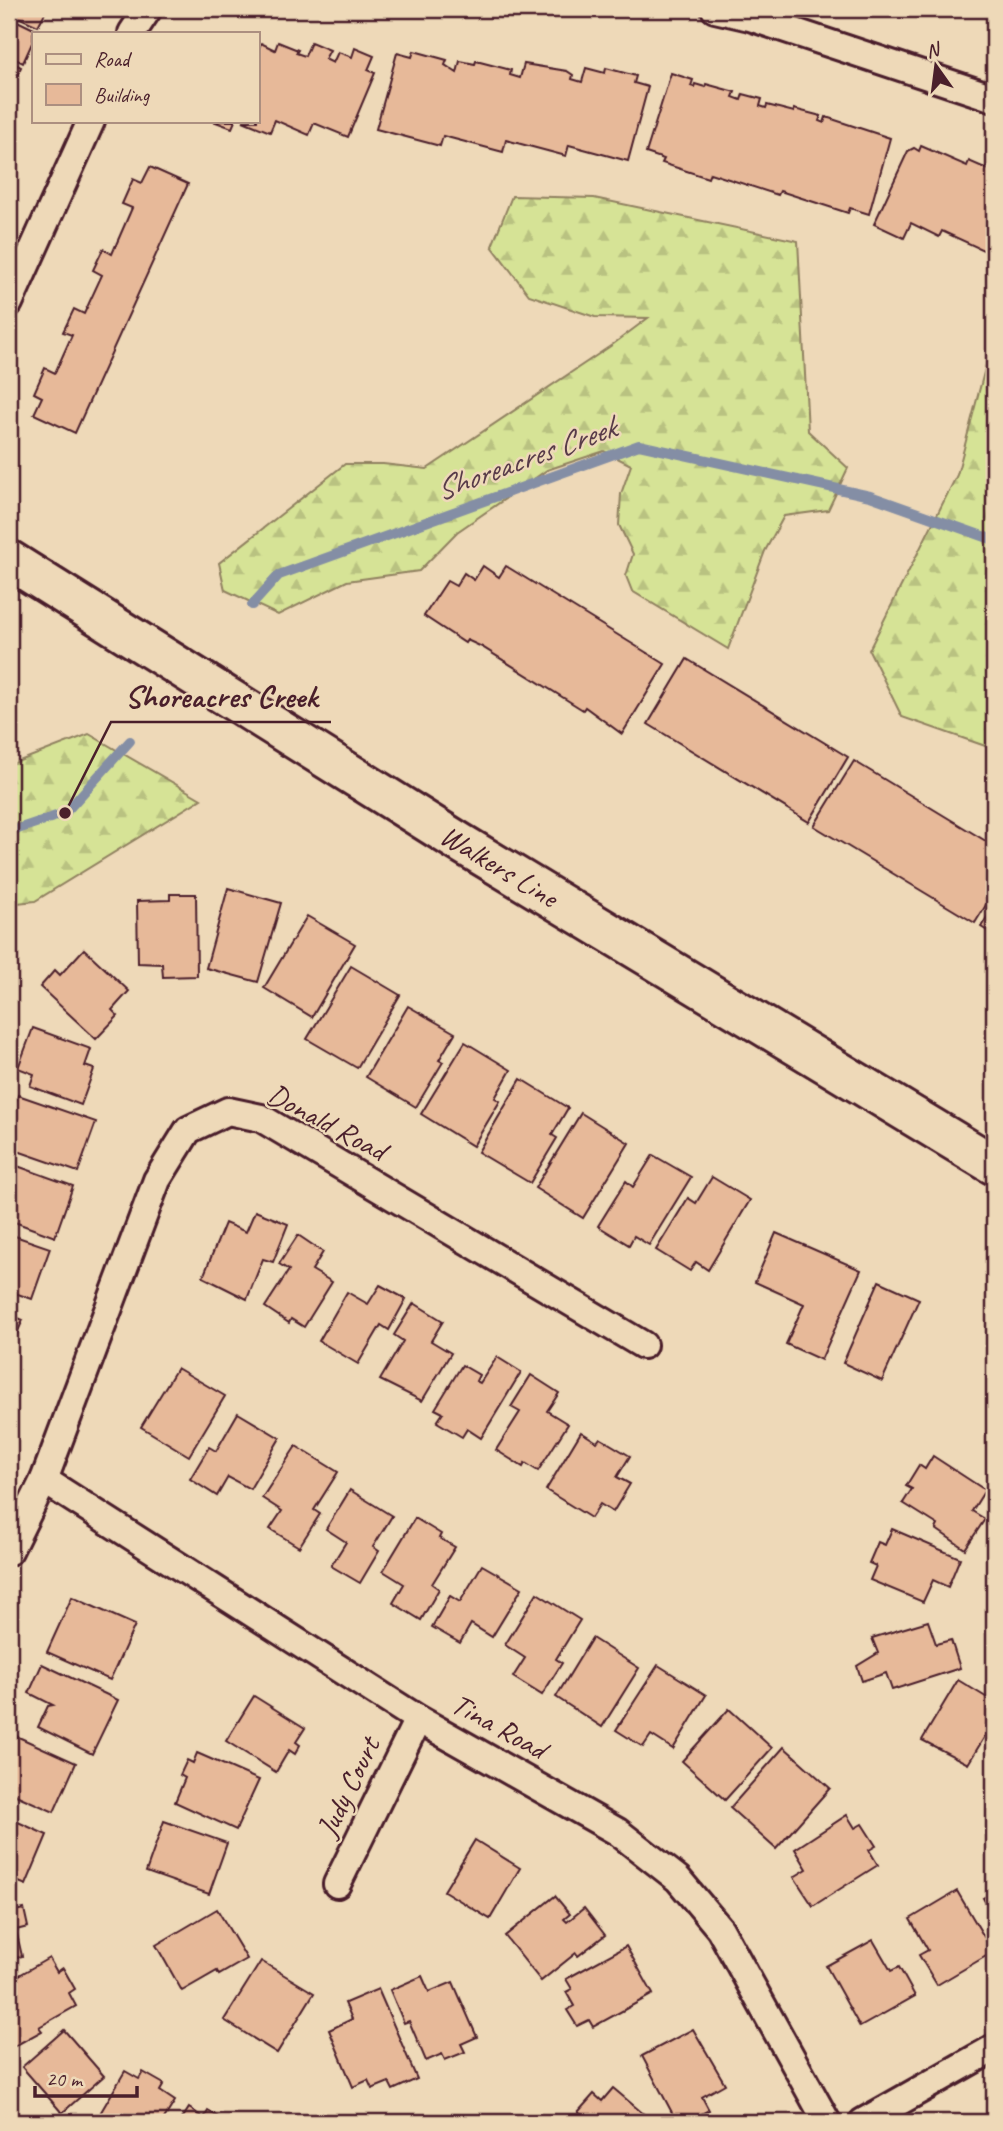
<svg xmlns="http://www.w3.org/2000/svg" width="1003" height="2131" viewBox="0 0 1003 2131" font-family="Caveat,sans-serif">
<style>
.forest{fill:url(#forest-firs);stroke:#908160;stroke-width:2}
.lines{fill:none;stroke-linecap:round;stroke-linejoin:round}
.stream{stroke:#848ea5;stroke-width:10}
.building{fill:#e7b999;stroke:#4a1f2b;stroke-width:2}
.street-casing{stroke:#4a1f2b;stroke-width:32}
.secondary-casing{stroke:#4a1f2b;stroke-width:44}
.street{stroke:#eed9b8;stroke-width:26}
.secondary{stroke:#eed9b8;stroke-width:38}
.labels{text-anchor:middle;stroke-width:5;stroke-linejoin:round;paint-order:stroke}
.street-label{font-size:30px;fill:#4a1f2b;stroke:#eed9b8}
.water-label{font-size:32px;font-style:italic;fill:#583b49;stroke:#eed9b8}
.leader{fill:none;stroke:#4a1f2b;stroke-width:2.5}
.callout-dot{fill:#4a1f2b;stroke:#eed9b8;stroke-width:2.5}
.callout-label{font-size:32px;text-anchor:middle;font-weight:bold;fill:#4a1f2b;stroke:#eed9b8;stroke-width:5;stroke-linejoin:round;paint-order:stroke}
</style>
<defs>
<pattern id="forest-firs" width="22" height="20" patternUnits="userSpaceOnUse" patternTransform="scale(1.75)"><rect width="22" height="20" fill="#d6e396"/><path d="M5 1l3.5 6h-7zM16 11l3.5 6h-7z" fill="#b9c281"/></pattern>
</defs>
<rect width="100%" height="100%" fill="#eed9b8"/>
<filter id="ink" filterUnits="userSpaceOnUse"><feTurbulence type="fractalNoise" baseFrequency=".0143" numOctaves="2"/><feDisplacementMap in="SourceGraphic" scale="14" xChannelSelector="R" yChannelSelector="G"/><feConvolveMatrix kernelMatrix="1 2 1 2 8 2 1 2 1" color-interpolation-filters="sRGB"/></filter>
<g filter="url(#ink)">
<!-- forest -->
<g class="forest">
<path d="M512 196 594 198 798 241 808 431 848 468 828 510 784 516 765 551 728 649 632 591 626 576 633 554 619 525 621 494 631 465 604 451 547 470 457 532 419 571 347 581 278 615 225 590 219 563 345 464H383L427 469 612 345 648 318 595 317 529 295 492 246Z"/>
<path d="M994 357V749L902 717 869 650 957 475 987 361Z"/>
<path d="M89 734 201 799 35 901 9 904V765Z"/>
</g>
<g class="lines">
<!-- stream -->
<g class="stream">
<path d="M252 605 279 575 639 445 870 496 994 540"/>
<path d="M9 832 65 813 130 741"/>
</g>
</g>
<!-- building -->
<g class="building">
<path d="M9 9H47L38 26 9 13Z"/>
<path d="M9 17 38 31 33 33V41L23 63 9 56Z"/>
<path d="M278 42 298 50 296 53 305 56 311 42 330 50 325 59 333 63 338 52 352 57 355 48 374 56 368 70 375 73 348 137 314 123 309 135 275 120 270 132 243 121H257V52L261 43 275 50Z"/>
<path d="M414 51 447 60 445 65 457 73 460 61 475 64 476 61 511 70 510 75 520 78 524 64 567 71 573 75 572 79 582 82 586 68 605 73 606 68 636 76 634 83 648 87 628 161 569 145 566 156 506 140 503 152 443 136 440 146 376 129 397 53 412 57Z"/>
<path d="M9 61 21 67 9 94Z"/>
<path d="M671 73 693 80 691 86 694 87 695 84 705 87 706 84 735 92 733 97 741 100 743 94 762 99 760 106 766 108 767 105 794 112V109L821 116 819 121 824 123 826 117 890 138 869 214 850 208 848 213 780 191 778 195 710 173 708 178 662 163 664 159 646 153Z"/>
<path d="M213 121H235L232 128Z"/>
<path d="M921 146 967 166 969 161 994 172V255L942 231 939 237 911 223 904 238 874 224 908 151 914 148 919 151Z"/>
<path d="M150 167 188 184 75 433 34 414 42 397 34 393 45 368 55 373 72 335 63 332 74 309 84 314 102 275 93 270 103 249 112 254 132 208 122 204 133 179 142 183Z"/>
<path d="M483 566 499 577 506 566 665 664 622 734 585 707 583 710 482 647 467 640 465 643 424 616 447 581 456 586 464 573 474 580Z"/>
<path d="M687 659 848 757 809 822 648 724Z"/>
<path d="M854 761 994 846V892L975 923 814 826Z"/>
<path d="M228 888 281 903 258 982 206 968Z"/>
<path d="M170 894H196L197 976 163 977 162 964 138 963 137 901 170 900Z"/>
<path d="M994 906V935L981 927Z"/>
<path d="M307 916 355 944 312 1017 264 988Z"/>
<path d="M84 949 129 991 112 1010 118 1016 96 1039 40 987 55 970 60 975Z"/>
<path d="M351 966 400 995 357 1068 307 1039Z"/>
<path d="M408 1006 455 1033 439 1060 443 1062 416 1107 366 1077Z"/>
<path d="M33 1028 91 1049 85 1066 94 1069 81 1105 30 1086 34 1074 18 1068Z"/>
<path d="M465 1042 511 1070 495 1098 500 1101 473 1146 421 1114Z"/>
<path d="M521 1079 568 1108 552 1135 557 1138 530 1183 478 1152Z"/>
<path d="M18 1095 96 1122 78 1172 9 1148V1122Z"/>
<path d="M581 1113 629 1143 583 1218 535 1188Z"/>
<path d="M653 1155 691 1177 649 1245 634 1236 629 1245 598 1226 626 1181 633 1187Z"/>
<path d="M9 1163 73 1186 55 1237 9 1220Z"/>
<path d="M712 1177 750 1200 708 1270 696 1262 690 1271 656 1250 688 1198 696 1203Z"/>
<path d="M255 1211 288 1224 273 1262 263 1259 247 1299 203 1277 225 1223 246 1232Z"/>
<path d="M776 1233 861 1270 821 1360 786 1344 804 1304 755 1282Z"/>
<path d="M9 1234 50 1248 32 1299 9 1291Z"/>
<path d="M298 1235 323 1252 312 1270 332 1282 304 1327 291 1319 289 1323 265 1307 289 1270 279 1264Z"/>
<path d="M879 1281 919 1299 882 1381 843 1363Z"/>
<path d="M380 1285 406 1299 389 1330 381 1325 358 1364 319 1341 347 1292 368 1304Z"/>
<path d="M414 1303 443 1321 431 1341 451 1353 422 1401 380 1380 403 1341 394 1335Z"/>
<path d="M9 1314 23 1320 9 1351Z"/>
<path d="M497 1357 521 1372 481 1438 467 1429 462 1437 437 1422 443 1413 435 1409 462 1365 479 1375 476 1381 480 1383Z"/>
<path d="M177 1368 225 1396 189 1456 141 1427Z"/>
<path d="M531 1375 559 1393 547 1411 568 1424 538 1471 525 1463 523 1467 496 1450 520 1412 511 1407Z"/>
<path d="M238 1413 280 1438 250 1489 228 1477 217 1496 190 1479 209 1447 216 1451Z"/>
<path d="M994 1430V1462L987 1432Z"/>
<path d="M581 1432 597 1442 600 1438 630 1456 617 1477 630 1484 613 1512 600 1504 591 1518 546 1490Z"/>
<path d="M296 1446 338 1472 314 1510 320 1514 299 1547 270 1529 282 1511 262 1498Z"/>
<path d="M933 1456 985 1490 972 1511 985 1519 965 1549 936 1529 938 1525 903 1503 912 1489 906 1486 919 1465 925 1469Z"/>
<path d="M350 1490 392 1516 373 1547 379 1551 360 1583 331 1566 346 1542 326 1529Z"/>
<path d="M415 1518 441 1534 439 1538 455 1547 432 1584 439 1589 421 1620 393 1603 404 1584 383 1571Z"/>
<path d="M892 1529 960 1558 948 1587 933 1580 923 1602 870 1580 876 1566 869 1563 878 1542 885 1545Z"/>
<path d="M482 1565 522 1588 492 1637 471 1624 460 1643 432 1627 450 1596 460 1602Z"/>
<path d="M537 1593 580 1620 556 1659 562 1663 542 1695 513 1677 525 1658 505 1645Z"/>
<path d="M72 1597 135 1625 110 1680 47 1652Z"/>
<path d="M928 1621 936 1644 951 1640 960 1668 892 1690 886 1673 862 1681 857 1666 878 1653 872 1638Z"/>
<path d="M592 1638 639 1668 602 1727 556 1697Z"/>
<path d="M42 1664 118 1700 92 1754 38 1727 48 1706 53 1705 29 1693Z"/>
<path d="M658 1665 706 1695 673 1749 651 1735 643 1747 616 1730Z"/>
<path d="M958 1680 994 1702V1738L987 1733 968 1764 922 1740Z"/>
<path d="M254 1696 305 1728 296 1742 300 1745 295 1754 289 1750 276 1772 226 1741Z"/>
<path d="M729 1709 772 1748 725 1800 682 1761Z"/>
<path d="M14 1735 76 1763 54 1812 9 1792V1747Z"/>
<path d="M784 1747 830 1788 776 1849 730 1808Z"/>
<path d="M197 1753 259 1780 236 1830 175 1802 185 1778 180 1775 187 1760 193 1763Z"/>
<path d="M847 1815 855 1828 862 1824 876 1846 869 1850 878 1865 813 1906 794 1877 807 1869 795 1849Z"/>
<path d="M9 1818 47 1835 26 1885 9 1878Z"/>
<path d="M164 1821 227 1843 209 1894 146 1872Z"/>
<path d="M475 1840 520 1868 490 1919 444 1891Z"/>
<path d="M957 1891 993 1952 937 1985 919 1955 928 1950 910 1919Z"/>
<path d="M994 1892V1918L983 1898Z"/>
<path d="M555 1896 570 1914 564 1919 567 1922 584 1908 605 1935 578 1956 576 1953 541 1981 505 1936Z"/>
<path d="M9 1907 10 1912 24 1909 28 1927 16 1930 22 1956 9 1960Z"/>
<path d="M217 1909 247 1959 219 1975 217 1971 182 1991 156 1945Z"/>
<path d="M873 1940 891 1971 899 1967 915 1996 860 2027 826 1966Z"/>
<path d="M626 1946 653 1994 593 2027 589 2020 577 2026 567 2010 574 2006 566 1992 572 1989 566 1979Z"/>
<path d="M49 1958 57 1972 63 1968 75 1989 69 1993 76 2006 39 2027 42 2031 11 2048 9 2044V1981Z"/>
<path d="M261 1961 314 1993 277 2053 224 2020Z"/>
<path d="M422 1976 429 1992 453 1982 477 2037 461 2044 465 2052 445 2060 442 2054 426 2061 409 2021 404 2023 390 1990Z"/>
<path d="M378 1989 417 2079 393 2090 389 2082 372 2089 368 2080 353 2087 329 2030 352 2019 345 2003Z"/>
<path d="M693 2029 725 2084 702 2097 709 2110 686 2122H677L642 2056Z"/>
<path d="M64 2030 104 2076 62 2113 22 2067Z"/>
<path d="M125 2071 139 2079 143 2072 164 2084 160 2091 175 2101 162 2122H95Z"/>
<path d="M613 2088 652 2121 651 2122H582L585 2118 578 2112 594 2094 602 2101Z"/>
<path d="M189 2108 204 2118 208 2111 227 2122H180Z"/>
</g>
<g class="lines">
<!-- street casing -->
<g class="street-casing">
<g id="street">
<path d="M715 9 750 17 994 98"/>
<path d="M132 33 148 9"/>
<path d="M9 303 91 121"/>
<path d="M44 1480 418 1719 618 1832 678 1879 720 1929 827 2122"/>
<path d="M9 1551 44 1480 157 1180 188 1130 228 1111 261 1118 643 1345"/>
<path d="M337 1884 418 1719"/>
<path d="M863 2122 994 2048"/>
</g>
</g>
<!-- secondary casing -->
<g class="secondary-casing">
<path id="secondary" d="M9 560 459 842 994 1165"/>
</g>
<!-- street -->
<use href="#street" class="street"/>
<!-- secondary -->
<use href="#secondary" class="secondary"/>
</g>
</g>
<g class="labels">
<!-- street labels -->
<g class="street-label">
<text transform="translate(499 866) rotate(31)" y="10">Walkers Line</text>
<text transform="translate(327 1122) rotate(28)" y="10">Donald Road</text>
<text transform="translate(499 1726) rotate(29)" y="10">Tina Road</text>
<text transform="translate(348 1787) rotate(-64)" y="10">Judy Court</text>
</g>
<!-- water labels -->
<g class="water-label">
<text transform="translate(525 458) rotate(-20)" y="11">Shoreacres Creek</text>
</g>
</g>
<!-- callouts -->
<path class="leader" d="M65 813L111 722H331"/>
<circle class="callout-dot" cx="65" cy="813" r="7"/>
<g class="callout-label">
<text x="221" y="707">Shoreacres Creek</text>
</g>
<!-- margin -->
<rect width="1003" height="2131" fill="none" stroke="#eed9b8" stroke-width="35"/>
<rect x="18" y="18" width="968" height="2096" fill="none" stroke="#4a1f2b" stroke-width="2.5" filter="url(#ink)"/>
<!-- legend -->
<rect x="32" y="32" width="228" height="91" fill="#eed9b8" stroke="#ac8f80" stroke-width="2"/>
<rect x="46" y="54" width="35" height="10" fill="#eed9b8" stroke="#ac8f80" stroke-width="2"/>
<text x="94" y="66" font-size="21" fill="#4a1f2b">Road</text>
<rect x="46" y="84" width="35" height="21" fill="#e7b999" stroke="#ac8f80" stroke-width="2"/>
<text x="94" y="102" font-size="21" fill="#4a1f2b">Building</text>
<!-- north arrow -->
<g transform="translate(936 66) rotate(346)" stroke="#eed9b8" stroke-width="5" paint-order="stroke">
<path d="M0-5L12 26L0 18L-12 26Z" fill="#4a1f2b"/>
<text y="-10" font-size="19" font-weight="bold" text-anchor="middle" fill="#4a1f2b">N</text>
</g>
<!-- scale -->
<path d="M35 2086v10h102v-10" fill="none" stroke="#4a1f2b" stroke-width="3.5"/>
<text x="46" y="2086" font-size="21" fill="#4a1f2b" stroke="#eed9b8" stroke-width="5" paint-order="stroke">20 m</text>
</svg>
